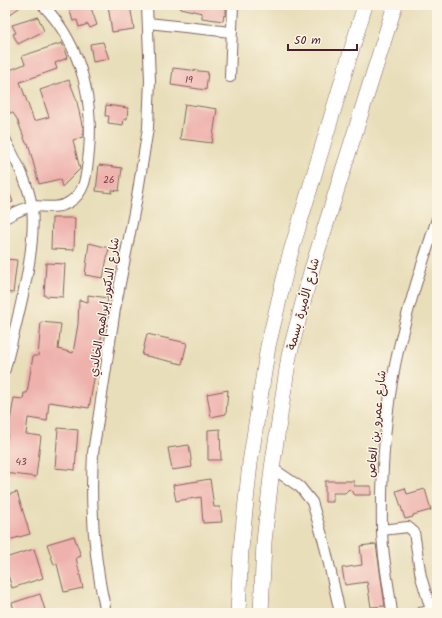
<svg xmlns="http://www.w3.org/2000/svg" width="442" height="618" viewBox="0 0 442 618" font-family="Kalam,'Playpen Sans Arabic',sans-serif">
<style>
.building{fill:#eeb1ac}
.lines{fill:none;stroke-linecap:round;stroke-linejoin:round}
.minor-casing{stroke:#81625d;stroke-width:12}
.primary-casing{stroke:#81625d;stroke-width:16}
.minor{stroke:#fff;stroke-width:10}
.primary{stroke:#fff;stroke-width:15}
.labels{text-anchor:middle;stroke-width:3;stroke-linejoin:round;paint-order:stroke}
.number-label{font-size:10px;fill:#73444b}
.street-label{font-size:12px;fill:#4a1f2b;stroke:#fcf5e5}
</style>
<rect width="100%" height="100%" fill="#fcf5e5"/>
<filter id="ink" filterUnits="userSpaceOnUse"><feTurbulence type="fractalNoise" baseFrequency=".025" numOctaves="2"/><feDisplacementMap in="SourceGraphic" scale="8" xChannelSelector="R" yChannelSelector="G"/><feConvolveMatrix kernelMatrix="1 2 1 2 8 2 1 2 1" color-interpolation-filters="sRGB"/></filter>
<filter id="wash" filterUnits="userSpaceOnUse"><feTurbulence type="fractalNoise" baseFrequency=".012" numOctaves="4" result="noise"/><feDisplacementMap in="SourceGraphic" scale="16" xChannelSelector="R" yChannelSelector="G"/><feGaussianBlur stdDeviation="0.9" result="paint"/><feColorMatrix in="noise" values="0 0 0 0 0 0 0 0 0 0 0 0 0 0 0 0 0 1.4 0 .05"/><feComposite in="paint" operator="in"/></filter>
<g filter="url(#wash)">
<rect width="100%" height="100%" fill="#e8deba"/>
<g id="blocks">
<!-- building -->
<g class="building">
<path d="M5 5H23L5 18Z"/>
<path d="M68 5H90L97 25 90 28 88 24 79 27 77 20 73 21Z"/>
<path d="M108 5H130L134 29 112 32Z"/>
<path d="M181 5H226V16L224 15 223 21 202 18V13L180 8Z"/>
<path d="M38 17 44 31 18 44 13 34 16 33 12 25Z"/>
<path d="M103 42 109 59 93 62 90 44Z"/>
<path d="M62 43 67 58 55 63 57 69 20 82 34 121 49 117 40 90 69 80 76 98 83 129V137L73 140 80 169 62 187 60 179 39 184 28 143H26L17 119 13 113H10L5 100V72L25 64 22 56Z"/>
<path d="M173 68 208 72 206 90 171 85Z"/>
<path d="M185 104 217 109 212 143 180 139Z"/>
<path d="M106 105 128 108 127 119H124L123 125 108 123 109 116H105Z"/>
<path d="M99 165 122 168 119 191 112 190V193L96 191Z"/>
<path d="M5 182 13 202 5 205Z"/>
<path d="M52 218H75L74 250 51 249Z"/>
<path d="M89 243 109 248 103 278 85 275Z"/>
<path d="M5 259 17 260 13 293 5 292Z"/>
<path d="M46 263 65 264 63 297 44 296Z"/>
<path d="M88 295 108 298 89 408 49 402 47 421 28 418 26 434 41 436 36 477 5 473V450L14 398 23 399 24 393H27L33 356H38L41 322 61 324 58 349 73 353 78 324 79 300 88 302Z"/>
<path d="M147 334 187 343 182 364 142 355Z"/>
<path d="M228 390 226 414 211 417 207 394Z"/>
<path d="M58 428 78 430 75 470 55 468Z"/>
<path d="M220 429 221 460H208V430Z"/>
<path d="M189 445 192 467 172 470 168 448Z"/>
<path d="M210 479 214 507H220L222 522 203 523 201 497 176 501 173 485Z"/>
<path d="M325 481H354V486H371V495H355L349 489 345 493H333V502H325Z"/>
<path d="M405 488 407 494 425 489 431 510 413 515V517L405 519 396 491Z"/>
<path d="M17 492 30 534 5 541V496Z"/>
<path d="M74 536 81 556 76 558 83 588 64 592 57 564 54 565 47 544Z"/>
<path d="M376 544 385 606 371 607 367 582 345 585 342 568 362 565 360 546Z"/>
<path d="M34 549 43 578 12 588 5 565V558Z"/>
<path d="M40 594 46 613H15L12 603Z"/>
</g>
</g>
</g>
<g filter="url(#ink)">
<use href="#blocks" fill-opacity="0" stroke="#81625d" stroke-width="1"/>
<g class="lines">
<!-- minor casing -->
<g class="minor-casing">
<g id="minor">
<path d="M148 23 231 32"/>
<path d="M230 77 233 5"/>
<path d="M5 139C15 159 29 184 32 207 37 253 16 323 5 369"/>
<path d="M5 218C13 214 24 207 33 206 46 206 59 210 71 201 85 192 86 176 88 161 95 104 83 47 43 5"/>
<path d="M272 468 300 487 312 502 324 542 340 613"/>
<path d="M382 530 408 527 414 532 421 577 432 613"/>
<path d="M106 613C94 560 90 507 93 453L115 309 137 197 148 128 150 80 147 5"/>
<path d="M392 613C389 585 382 556 382 528 381 474 385 418 395 365 405 316 421 267 437 219"/>
<path d="M420 613 437 610"/>
</g>
</g>
<!-- primary casing -->
<g class="primary-casing">
<g id="primary">
<path d="M238 613 241 549 250 463 268 346 289 258 365 5"/>
<path d="M261 613 264 542 272 468 289 356 311 272 395 5"/>
</g>
</g>
<!-- minor -->
<use href="#minor" class="minor"/>
<!-- primary -->
<use href="#primary" class="primary"/>
</g>
</g>
<g class="labels">
<!-- number labels -->
<g class="number-label">
<text x="189" y="83">19</text>
<text x="109" y="183">26</text>
<text x="21" y="465">43</text>
</g>
<!-- street labels -->
<g class="street-label">
<text transform="translate(303 304) rotate(-75)" y="4">شارع الأميرة بسمة</text>
<text transform="translate(104 307) rotate(-81)" y="4">شارع الدكتور إبراهيم الخالدي</text>
<text transform="translate(376 424) rotate(-84)" y="4">شارع عمرو بن العاص</text>
</g>
</g>
<!-- margin -->
<rect width="442" height="618" fill="none" stroke="#fcf5e5" stroke-width="20"/>
<!-- scale -->
<path d="M288 44v6h69v-6" fill="none" stroke="#4a1f2b" stroke-width="2"/>
<text x="294" y="44" font-size="12" fill="#4a1f2b" stroke="#fcf5e5" stroke-width="3" paint-order="stroke">50 m</text>
</svg>
